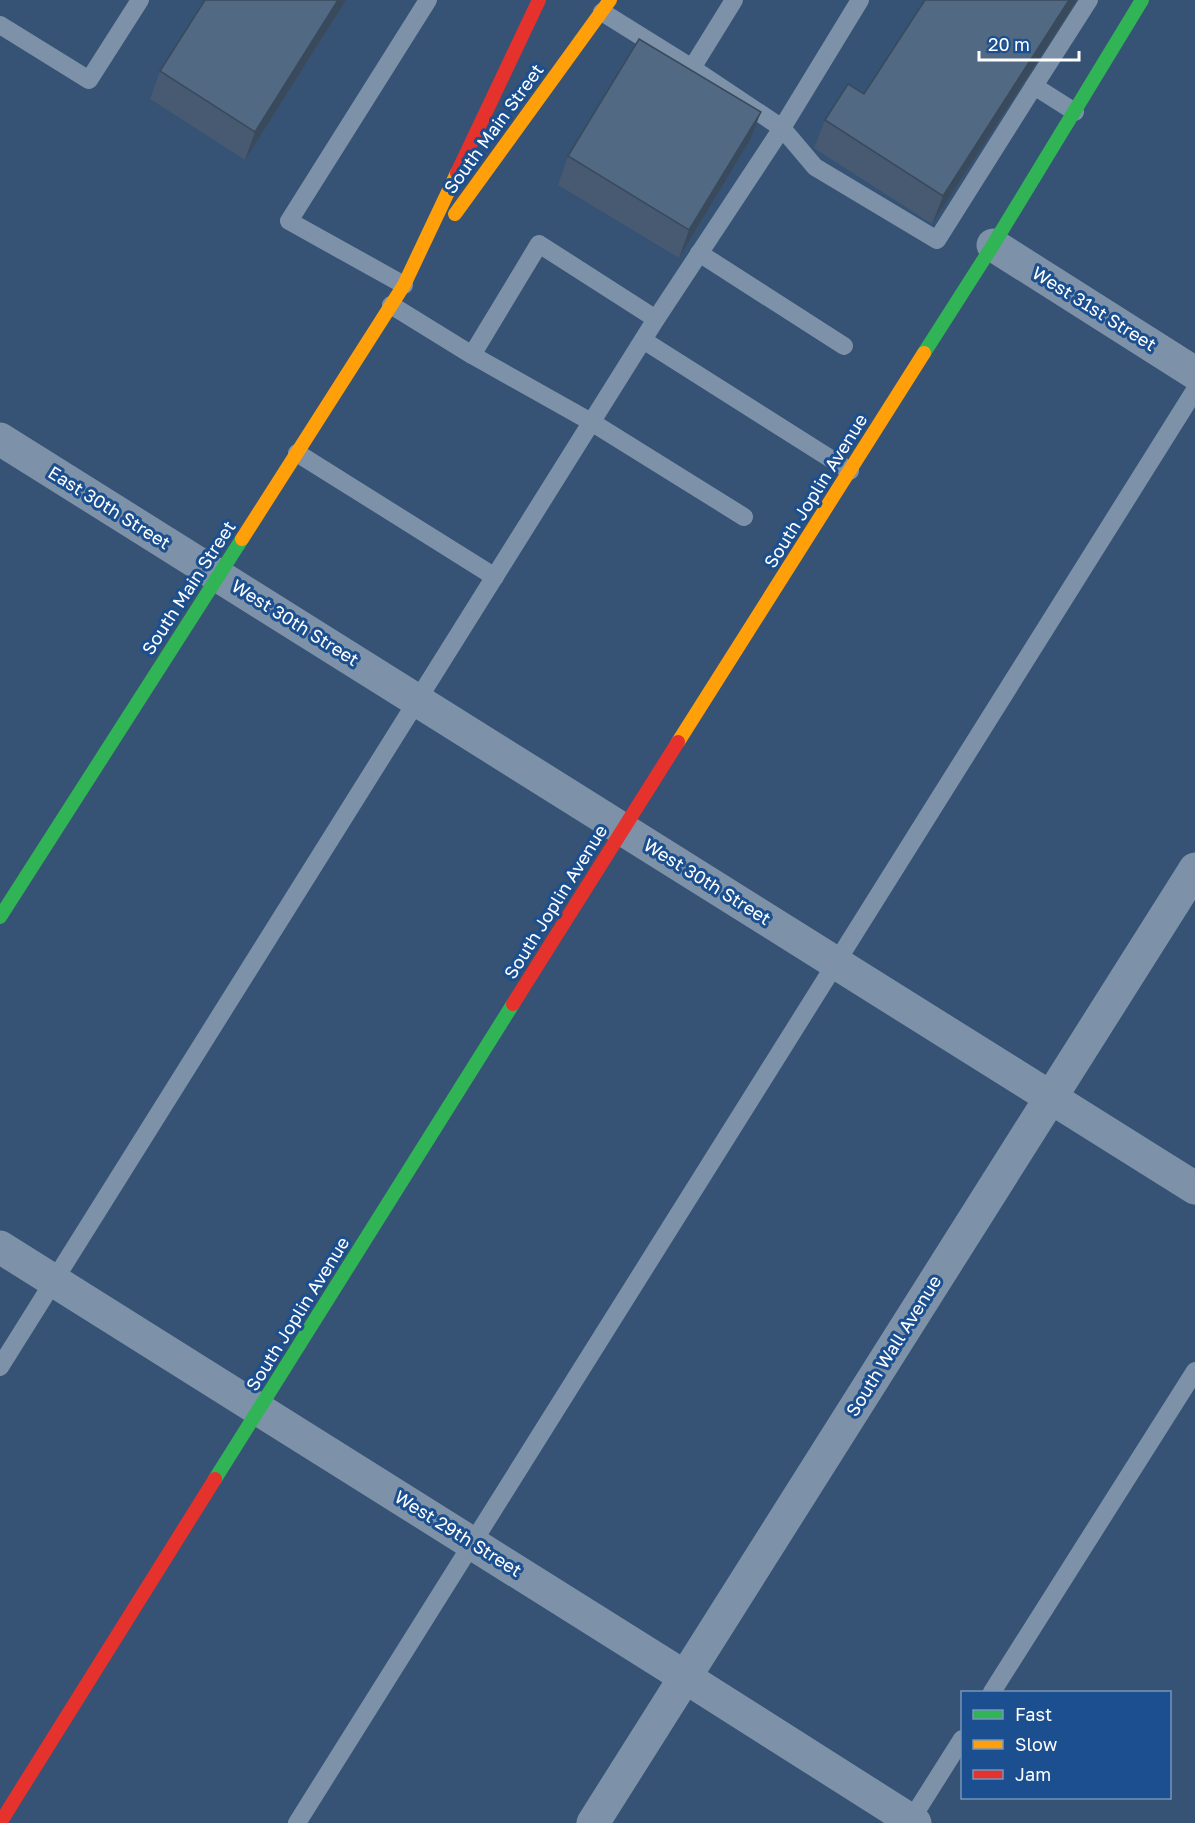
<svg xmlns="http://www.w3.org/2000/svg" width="1195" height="1823" viewBox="0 0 1195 1823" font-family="'Golos Text',sans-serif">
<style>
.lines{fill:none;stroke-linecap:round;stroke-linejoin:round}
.lane{stroke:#7d92a8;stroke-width:18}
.street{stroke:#7d92a8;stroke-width:33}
.fast{stroke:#30b455;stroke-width:14}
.slow{stroke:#ff9f0a;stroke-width:14}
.jam{stroke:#e5322d;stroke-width:14}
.wall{fill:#475a72}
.shaded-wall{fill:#394a5c}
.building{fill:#526984;stroke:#394a5c;stroke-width:1.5}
.labels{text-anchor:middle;stroke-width:6;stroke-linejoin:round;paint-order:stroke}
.street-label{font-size:18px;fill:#fff;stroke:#1b4f8f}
</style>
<rect width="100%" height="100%" fill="#365274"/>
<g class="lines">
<!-- lane -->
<g class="lane">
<path d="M602 12 692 68 782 128 815 167 937 240 1034 86"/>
<path d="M0 25 89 80 140 0"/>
<path d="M692 68 734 0"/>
<path d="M1075 112 1034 86 1089 0"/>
<path d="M699 253 844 346"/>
<path d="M404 285 289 221 428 0"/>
<path d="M391 305 472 355 593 423 744 517"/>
<path d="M643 340 850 471"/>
<path d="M472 355 539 244 656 319"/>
<path d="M297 453 495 577"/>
<path d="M0 1367 656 319 782 128 860 0"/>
<path d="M992 1692 1195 1371"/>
<path d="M297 1823 1195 390"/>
<path d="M909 1823 962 1739"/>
</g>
<!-- street -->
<g class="street">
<path d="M993 245 1195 373"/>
<path d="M0 439 1195 1188"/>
<path d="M0 1247 685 1677 915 1823"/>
<path d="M593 1823 1195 869"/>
</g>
<!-- fast -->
<g class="fast">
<path d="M924 353 993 245 1142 0"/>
<path d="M0 917 242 539"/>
<path d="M215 1479 513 1004"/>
</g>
<!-- slow -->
<g class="slow">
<path d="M455 214 610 0"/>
<path d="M242 539 404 285 457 173"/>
<path d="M678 742 924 353"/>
</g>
<!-- jam -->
<g class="jam">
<path d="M457 173 539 0"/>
<path d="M513 1004 678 742"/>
<path d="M0 1823 215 1479"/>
</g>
</g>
<!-- wall -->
<g class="wall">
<path d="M205 0H346L245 160 150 99 160 71Z"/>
<path d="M925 0H1077L932 224 814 148 825 120 864 94Z"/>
<path d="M750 140 679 258 558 185 568 156Z"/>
</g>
<!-- shaded-wall -->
<g class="shaded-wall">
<path d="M338 0H346L245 160 255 132Z"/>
<path d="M1069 0H1077L932 224 943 196Z"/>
<path d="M761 112 750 140 679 258 689 230Z"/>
</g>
<!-- building -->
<g class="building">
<path d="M205 0H338L255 132 160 71Z"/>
<path d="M925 0H1069L943 196 825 120 848 84 864 94Z"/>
<path d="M639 39 761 112 689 230 568 156Z"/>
</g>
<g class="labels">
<!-- street labels -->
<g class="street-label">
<text transform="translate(494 129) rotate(-54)" y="6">South Main Street</text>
<text transform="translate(1094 309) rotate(32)" y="6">West 31st Street</text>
<text transform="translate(816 491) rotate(-58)" y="6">South Joplin Avenue</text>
<text transform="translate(109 508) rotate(32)" y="6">East 30th Street</text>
<text transform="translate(189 588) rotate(-57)" y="6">South Main Street</text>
<text transform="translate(295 623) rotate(32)" y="6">West 30th Street</text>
<text transform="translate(707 882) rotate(32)" y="6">West 30th Street</text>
<text transform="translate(556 902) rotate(-58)" y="6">South Joplin Avenue</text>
<text transform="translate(298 1314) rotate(-58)" y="6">South Joplin Avenue</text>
<text transform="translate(894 1346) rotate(-58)" y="6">South Wall Avenue</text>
<text transform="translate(458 1534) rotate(32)" y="6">West 29th Street</text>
</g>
</g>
<!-- legend -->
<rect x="961" y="1691" width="210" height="108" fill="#1b4f8f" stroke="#7695bc" stroke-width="1.5"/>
<rect x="973" y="1710" width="30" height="9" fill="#30b455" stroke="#7695bc" stroke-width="1.5"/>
<text x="1015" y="1721" font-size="18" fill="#ffffff">Fast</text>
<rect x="973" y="1740" width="30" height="9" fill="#ff9f0a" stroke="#7695bc" stroke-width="1.5"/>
<text x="1015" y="1751" font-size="18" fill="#ffffff">Slow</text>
<rect x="973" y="1770" width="30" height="9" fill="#e5322d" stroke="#7695bc" stroke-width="1.5"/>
<text x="1015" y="1781" font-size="18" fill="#ffffff">Jam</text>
<!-- scale -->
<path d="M979 51v9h100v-9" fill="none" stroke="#ffffff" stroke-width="3"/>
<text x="988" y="51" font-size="18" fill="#ffffff" stroke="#1b4f8f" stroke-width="4.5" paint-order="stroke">20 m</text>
</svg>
